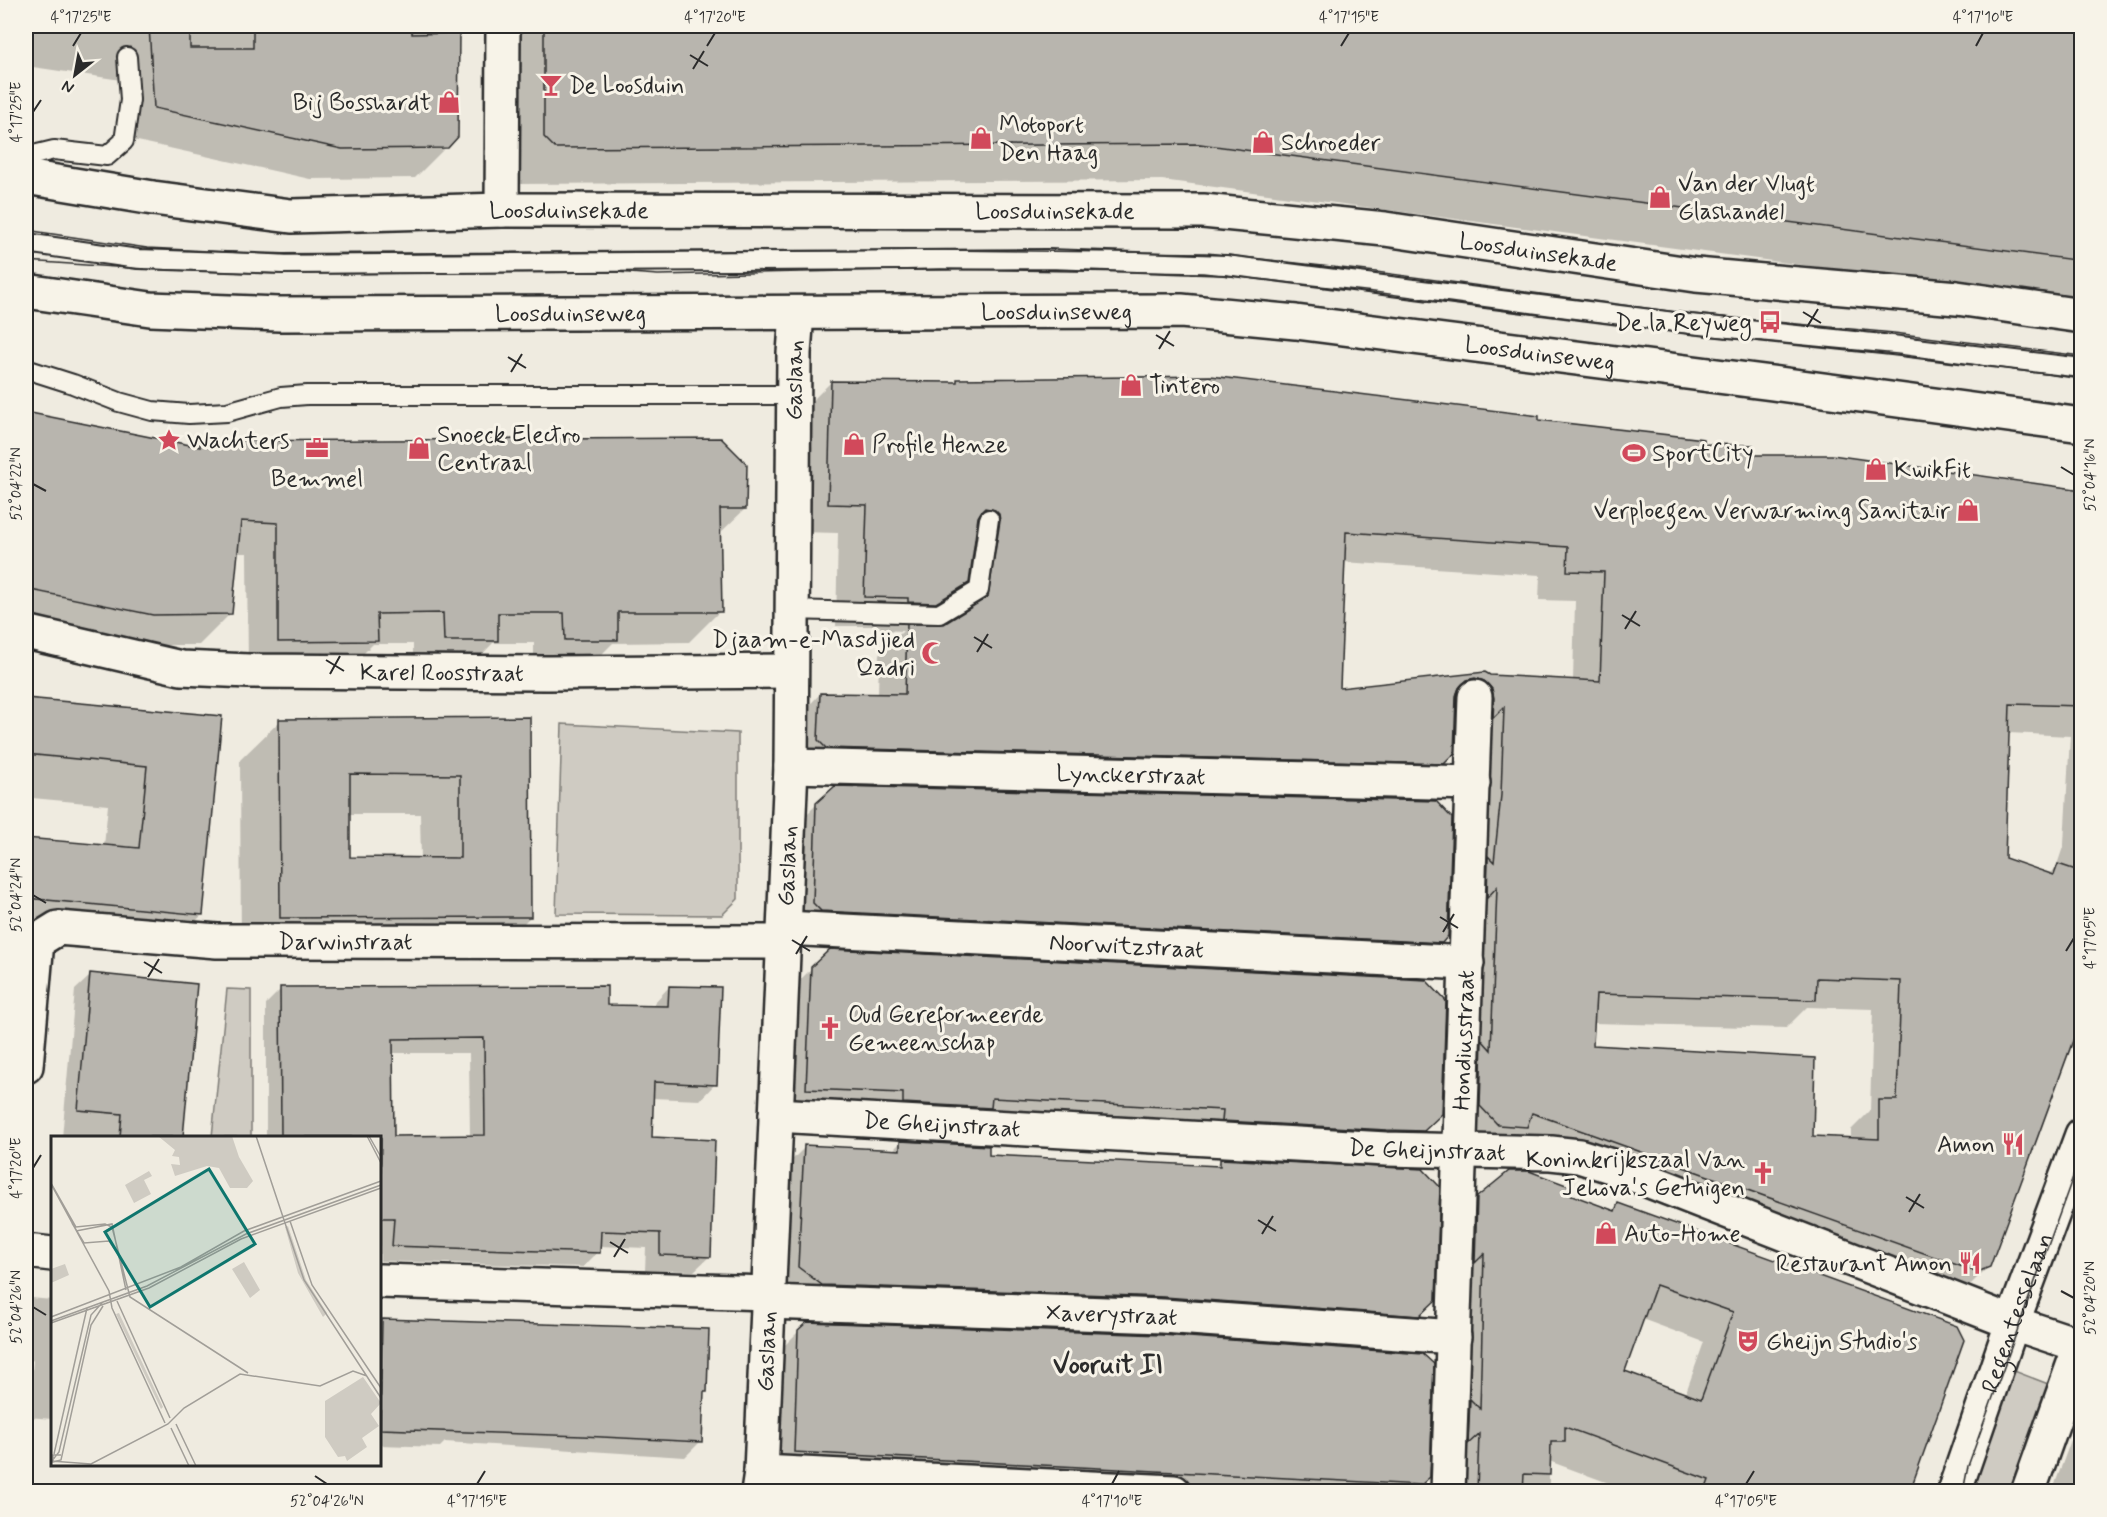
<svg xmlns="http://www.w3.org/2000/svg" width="2107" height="1517" viewBox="0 0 2107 1517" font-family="Mynerve,sans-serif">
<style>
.green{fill:#cfcbc2;stroke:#7d7b76;stroke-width:1.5}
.shadow{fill:#0003;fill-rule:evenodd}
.building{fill:#b8b5ae;stroke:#2b2b2b;stroke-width:1.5;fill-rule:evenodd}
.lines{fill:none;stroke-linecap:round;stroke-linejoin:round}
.service-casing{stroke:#2b2b2b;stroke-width:22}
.minor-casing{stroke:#2b2b2b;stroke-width:38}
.tertiary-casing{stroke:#2b2b2b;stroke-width:38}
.secondary-casing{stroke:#2b2b2b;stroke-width:38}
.service{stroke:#f7f3e8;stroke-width:18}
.minor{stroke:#f7f3e8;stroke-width:33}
.tertiary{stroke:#f7f3e8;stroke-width:33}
.secondary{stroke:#f7f3e8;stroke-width:33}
.tram{stroke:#2b2b2b;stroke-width:1.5}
.ticks{fill:none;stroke:#2b2b2b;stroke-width:2}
.labels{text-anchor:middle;stroke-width:6;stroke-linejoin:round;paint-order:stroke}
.poi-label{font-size:24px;fill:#2b2b2b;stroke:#f7f3e8;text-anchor:start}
.street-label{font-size:24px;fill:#2b2b2b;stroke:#f7f3e8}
.neighbourhood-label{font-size:26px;font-weight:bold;fill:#2b2b2b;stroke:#f7f3e8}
.inset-road{fill:none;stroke:#a19e98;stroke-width:1.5}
.view{fill:#0f766e;fill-opacity:0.15;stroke:#0f766e;stroke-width:3}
.inset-edge{fill:none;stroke:#2b2b2b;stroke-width:3}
.neatline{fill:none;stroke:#2b2b2b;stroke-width:2}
.ticks-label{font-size:15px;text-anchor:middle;fill:#2b2b2b}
</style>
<rect width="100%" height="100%" fill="#efebe0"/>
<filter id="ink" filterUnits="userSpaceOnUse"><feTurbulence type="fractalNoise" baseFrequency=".0167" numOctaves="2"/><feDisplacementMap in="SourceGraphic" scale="12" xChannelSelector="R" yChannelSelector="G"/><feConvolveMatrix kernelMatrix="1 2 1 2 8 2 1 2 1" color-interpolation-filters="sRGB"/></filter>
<g filter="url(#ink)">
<!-- green -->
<g class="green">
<path d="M562 724 738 733V899L722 915 556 914Z"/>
<path d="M227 989 251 990V1137H212Z"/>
<path d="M2009 1369 2056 1387 2017 1491 1968 1492Z"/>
</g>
<!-- shadow -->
<g class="shadow">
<path d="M26 26H458L457 136 415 178 310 179 124 138 121 80 26 66Z"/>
<path d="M508 26H2082V302L1162 180 518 184Z"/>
<path d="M958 381 1537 421 1702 445 1751 456 2082 491V1010L1989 1266 1960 1295 1508 1143 1468 1154 1463 717 1454 708 1453 753 1424 782 797 776 792 723 820 694 878 695 879 655 903 631 880 630V626H836L838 533 800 532 802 411 831 382 955 383ZM1343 562 1540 575 1539 600 1575 601 1573 681 1490 676 1339 690ZM967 583 962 615 945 625 914 626 938 612ZM2008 733 2070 736 2064 844 2056 868 2049 875 2003 859ZM1807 1007 1873 1009 1870 1111 1851 1130V1139L1811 1137 1592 1047 1593 1023 1786 1028Z"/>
<path d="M26 414 195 448 201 443 745 509 719 534 720 611 689 642 613 643 585 671H534V643H493L465 672H413V644H373L345 672 248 673 247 553H236L230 614 199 645H121L26 626Z"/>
<path d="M26 699 221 717 202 915 162 954 26 942ZM32 798 108 805 104 846 28 839Z"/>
<path d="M528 719 530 917 490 957 241 958 240 760 280 721ZM348 814H420L421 859 349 858Z"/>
<path d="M817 804 1447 936 1421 961 802 929 798 823Z"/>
<path d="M812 968 1441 1113 1405 1147 790 1105 794 986Z"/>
<path d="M91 975 195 985 181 1138H62L75 990Z"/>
<path d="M669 987 715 1084 700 1100 652 1098 650 1138 710 1256 694 1271 645 1270 646 1248 599 1246 598 1252 583 1267 380 1261V1138H266V1004L281 989 606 1007 654 1008V1003ZM391 1053H469L470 1137H392Z"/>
<path d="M901 1142 987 1157 1214 1167 1221 1160 1434 1299 1401 1331 805 1301 782 1283 789 1163 805 1147 892 1151Z"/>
<path d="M1567 1195 1612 1211 1618 1205 1962 1340 1908 1492H1633L1549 1461V1492H1450L1448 1228 1478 1198ZM1642 1319 1704 1342 1685 1395 1623 1372Z"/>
<path d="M31 1298 52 1300V1419L28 1417 33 1360 26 1364V1304Z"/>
<path d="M380 1320 707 1331 706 1391 702 1394 700 1442 685 1457 445 1442 440 1447 380 1445Z"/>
<path d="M799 1331 1428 1477 1413 1492H1118L774 1465 778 1352Z"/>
<path d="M2082 1429V1492H2052L2071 1440Z"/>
<path d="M26 1481 70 1492H26Z"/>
<path d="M171 1486 200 1492H166Z"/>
</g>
<!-- building -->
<g class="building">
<path d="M149 26H190V48H253V26H412V34L459 33 458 137 448 148 342 149 154 108Z"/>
<path d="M544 26H1255L1312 31 1313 26H2082V261L1200 144 555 148 544 137Z"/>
<path d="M1211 376 1539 416V420L1704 439V444L1753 445V455H1832L2082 490V706L2010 704 2005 858 2054 875 2058 864 2082 872V1016L1990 1267 1980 1271H1974L1532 1113 1527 1127 1498 1125 1480 1106 1482 1040 1491 1050 1497 887 1487 898 1488 856 1494 862 1501 795 1504 707 1493 718 1494 698 1492 689 1484 681 1475 678 1467 680 1459 688 1456 696 1454 754 1444 764 826 748 818 740 820 693 905 694 907 624H944L988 597 1000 521 999 514 995 510 985 508 981 512 978 517 969 583 936 603 908 602V598L864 597 867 505 828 504 831 381 957 382V379ZM1346 532 1568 547 1567 571 1604 572 1600 681 1490 675 1485 672 1340 688ZM1817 978 1901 981 1897 1100H1879V1139L1813 1136 1815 1058 1593 1045 1596 994 1816 1000Z"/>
<path d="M26 412 200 447V441L721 438 747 464 746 509H720L722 612H618V640H565L564 613H498V641H444L443 613 377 614 378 641 278 642V523L241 521 232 614 153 615 26 589Z"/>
<path d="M26 698 222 716 203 915 26 898V838L139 848 147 766 26 754Z"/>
<path d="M530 717 531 917 280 918 279 719ZM350 774 460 775V858L350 857Z"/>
<path d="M835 786 1436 801 1452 818 1448 936 1442 943 821 911 813 903 816 803Z"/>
<path d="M830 949 1426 980 1446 1001 1442 1114 1424 1131 1387 1130 1222 1121 1223 1110 992 1098 991 1108 903 1103V1093L806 1089 811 967Z"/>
<path d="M90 973 197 984 183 1137H120L122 1114 78 1110Z"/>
<path d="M607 986V1005L668 1006 669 986 721 987 717 1085 654 1082 652 1137 715 1140 711 1257 660 1255V1233L601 1231 600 1253 392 1246 394 1218H380L381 1137H281L280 987ZM484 1038 485 1135 394 1136 393 1039Z"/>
<path d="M900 1141 989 1146V1155L1220 1166V1159L1423 1169 1440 1187 1436 1300 1419 1316 1164 1297 822 1285 798 1267 804 1145 900 1150Z"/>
<path d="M1509 1171H1529L1569 1186V1194L1615 1211 1618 1203 1957 1326 1964 1340 1910 1491H1705L1709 1480 1565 1427V1442H1551L1550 1475 1524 1474 1523 1491H1477L1479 1434 1468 1444 1470 1399 1480 1409 1484 1254 1475 1263 1477 1197ZM1656 1285 1733 1312 1701 1399 1625 1371Z"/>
<path d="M382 1319 709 1329 707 1392H704L702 1442 582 1436 380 1429Z"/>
<path d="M807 1322 1162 1335 1423 1354 1434 1364 1430 1477 1421 1485 794 1452 798 1330Z"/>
</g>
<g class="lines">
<!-- service casing -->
<g class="service-casing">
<g id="service">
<path d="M26 174 29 156 54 150 107 156 124 141 130 100 127 57"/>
<path d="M26 243 138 259 283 264 1048 259 1226 265 1690 324 1892 345 2082 368"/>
<path d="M26 369 73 384 119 402 152 411 189 414 227 412 281 397 307 395H794"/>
<path d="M791 610 939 614 979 590 989 519"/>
</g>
</g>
<!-- minor casing -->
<g class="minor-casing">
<g id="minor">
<path d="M502 210 503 26"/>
<path id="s1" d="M26 632 181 668 249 671 548 673 791 671"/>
<path id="s2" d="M791 766 1473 783"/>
<path id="s3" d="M785 928 1467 963"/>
<path id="s4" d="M26 1066 37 941 58 928 217 941 784 942"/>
<path id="s5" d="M776 1115 1386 1149 1551 1153 1579 1156 1614 1167 2019 1325 2082 1346"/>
<path d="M26 1251 52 1254"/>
<path d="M380 1281 768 1293"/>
<path id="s6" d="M768 1302 1163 1316 1454 1337"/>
<path d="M761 1472 1174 1492"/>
<path id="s7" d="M758 1492 761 1472 791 766 794 353 797 313"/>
<path id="s8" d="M1448 1492 1475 697"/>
<path d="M2028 1492 2082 1341"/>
</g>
</g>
<!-- tertiary casing -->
<g class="tertiary-casing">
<g id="tertiary">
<path id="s9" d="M1954 1492 2013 1321 2082 1135"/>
</g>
</g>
<!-- secondary casing -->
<g class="secondary-casing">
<g id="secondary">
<path id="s10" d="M26 177 153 198 291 216 502 210 1203 211 1385 229 1696 275 1957 298 2082 316"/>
<path id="s11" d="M26 291 150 309 279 314 1181 311 1296 322 1772 383 2082 425"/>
</g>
</g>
<!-- service -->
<use href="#service" class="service"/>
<!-- minor -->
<use href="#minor" class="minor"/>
<!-- tertiary -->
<use href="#tertiary" class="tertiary"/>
<!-- secondary -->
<use href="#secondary" class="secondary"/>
<!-- tram -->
<g class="tram">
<path d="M26 230 147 248 286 255 943 250 1207 253 1376 272 1691 314 1894 333 2082 356"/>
<path d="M26 261 145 269 285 274 616 272 658 275 941 269 1203 273 1374 292 1689 334 1897 354 2082 379"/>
<path d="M2082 1220 2080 1259 2082 1267"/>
<path d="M1963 1492 1968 1466 2082 1152"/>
</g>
</g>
</g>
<!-- ticks -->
<path class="ticks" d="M73 46 81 33M707 46 715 33M1341 46 1349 33M1976 46 1983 33M690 55 708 66M693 69 704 51M33 112 41 100M1803 312 1821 323M1807 327 1818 309M1156 335 1174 346M1159 349 1170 331M508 357 526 368M511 372 522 354M2061 467 2074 475M33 484 46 491M1622 615 1640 626M1625 629 1636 611M974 637 992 648M977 652 988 634M326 660 344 671M330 674 340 656M33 895 46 903M1440 917 1458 928M1443 932 1454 914M792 940 810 951M2066 951 2074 938M796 954 807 936M144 962 162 973M148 977 159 959M33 1168 41 1155M1906 1197 1924 1208M1909 1212 1920 1194M1258 1220 1276 1231M1262 1234 1273 1216M610 1242 628 1253M614 1257 625 1239M2061 1291 2074 1298M33 1307 46 1315M315 1476 327 1484M477 1484 485 1471M1112 1484 1119 1471M1746 1484 1754 1471"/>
<!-- icons -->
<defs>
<g id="bar-bare" transform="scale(1.8)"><path d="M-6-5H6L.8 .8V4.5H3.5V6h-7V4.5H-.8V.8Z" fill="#d1495b" stroke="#f7f3e8" stroke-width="2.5" paint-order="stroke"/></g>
<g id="shop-bare" transform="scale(1.8)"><path d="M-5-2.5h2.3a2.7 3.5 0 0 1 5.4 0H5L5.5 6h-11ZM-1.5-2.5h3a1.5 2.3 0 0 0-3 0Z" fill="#d1495b" stroke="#f7f3e8" stroke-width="2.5" paint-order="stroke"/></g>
<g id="bus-bare" transform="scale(1.8)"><path d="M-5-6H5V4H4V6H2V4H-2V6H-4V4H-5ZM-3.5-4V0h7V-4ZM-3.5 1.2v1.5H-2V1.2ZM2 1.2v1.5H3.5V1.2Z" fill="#d1495b" stroke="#f7f3e8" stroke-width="2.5" paint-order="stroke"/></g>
<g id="sight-bare" transform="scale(1.8)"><path d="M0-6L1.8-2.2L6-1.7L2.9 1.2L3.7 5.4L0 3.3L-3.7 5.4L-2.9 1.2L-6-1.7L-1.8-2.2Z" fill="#d1495b" stroke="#f7f3e8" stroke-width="2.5" paint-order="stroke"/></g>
<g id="office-bare" transform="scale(1.8)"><path d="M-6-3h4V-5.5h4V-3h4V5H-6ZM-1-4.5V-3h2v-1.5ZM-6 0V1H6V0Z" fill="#d1495b" stroke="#f7f3e8" stroke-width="2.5" paint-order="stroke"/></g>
<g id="stadium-bare" transform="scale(1.8)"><path d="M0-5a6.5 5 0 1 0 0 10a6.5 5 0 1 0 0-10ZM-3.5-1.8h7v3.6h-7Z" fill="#d1495b" stroke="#f7f3e8" stroke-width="2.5" paint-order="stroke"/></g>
<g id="mosque-bare" transform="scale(1.8)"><path d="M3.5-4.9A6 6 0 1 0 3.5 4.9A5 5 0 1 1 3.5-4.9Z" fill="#d1495b" stroke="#f7f3e8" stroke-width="2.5" paint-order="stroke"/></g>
<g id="church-bare" transform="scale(1.8)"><path d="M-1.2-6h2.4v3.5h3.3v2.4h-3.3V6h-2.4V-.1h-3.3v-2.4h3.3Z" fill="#d1495b" stroke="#f7f3e8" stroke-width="2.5" paint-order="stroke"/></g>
<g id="restaurant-bare" transform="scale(1.8)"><path d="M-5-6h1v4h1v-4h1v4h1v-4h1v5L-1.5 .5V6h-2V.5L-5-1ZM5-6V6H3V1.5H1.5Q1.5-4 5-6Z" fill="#d1495b" stroke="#f7f3e8" stroke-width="2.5" paint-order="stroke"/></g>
<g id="theatre-bare" transform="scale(1.8)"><path d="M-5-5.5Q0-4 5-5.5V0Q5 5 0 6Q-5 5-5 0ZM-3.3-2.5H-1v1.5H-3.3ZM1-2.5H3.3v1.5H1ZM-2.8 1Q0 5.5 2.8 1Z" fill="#d1495b" stroke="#f7f3e8" stroke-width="2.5" paint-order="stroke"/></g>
</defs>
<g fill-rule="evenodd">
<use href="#bar-bare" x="551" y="85"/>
<use href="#shop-bare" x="449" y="102"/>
<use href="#shop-bare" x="981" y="138"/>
<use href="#shop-bare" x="1263" y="142"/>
<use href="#shop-bare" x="1660" y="197"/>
<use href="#bus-bare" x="1770" y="322"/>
<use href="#shop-bare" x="1131" y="385"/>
<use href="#sight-bare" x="169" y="440"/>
<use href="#shop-bare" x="854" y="444"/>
<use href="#office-bare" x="317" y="448"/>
<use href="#shop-bare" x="419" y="448"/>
<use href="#stadium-bare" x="1634" y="453"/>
<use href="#shop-bare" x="1876" y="469"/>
<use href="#shop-bare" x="1968" y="510"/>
<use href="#mosque-bare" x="933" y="653"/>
<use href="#church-bare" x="830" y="1028"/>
<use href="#restaurant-bare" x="2013" y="1144"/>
<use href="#church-bare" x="1763" y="1173"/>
<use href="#shop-bare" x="1606" y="1233"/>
<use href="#restaurant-bare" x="1970" y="1263"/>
<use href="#theatre-bare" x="1748" y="1341"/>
</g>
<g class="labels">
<!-- poi labels -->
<g class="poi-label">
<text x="569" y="93">De Loosduin</text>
<text x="431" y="110" text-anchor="end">Bij Bosshardt</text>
<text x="999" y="132">Motoport<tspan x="999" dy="28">Den Haag</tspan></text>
<text x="1281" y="150">Schroeder</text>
<text x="1678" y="191">Van der Vlugt<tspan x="1678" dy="28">Glashandel</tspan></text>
<text x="1752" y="330" text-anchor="end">De la Reyweg</text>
<text x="1149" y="393">Tintero</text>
<text x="437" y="442">Snoeck Electro<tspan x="437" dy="28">Centraal</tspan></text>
<text x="187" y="448">Wachters</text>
<text x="872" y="452">Profile Henze</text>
<text x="1652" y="461">SportCity</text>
<text x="1894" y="477">KwikFit</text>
<text x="317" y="486" text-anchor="middle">Bemmel</text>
<text x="1950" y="518" text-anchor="end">Verploegen Verwarming Sanitair</text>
<text x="915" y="647" text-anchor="end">Djaam-e-Masdjied<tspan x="915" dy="28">Qadri</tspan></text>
<text x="848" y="1022">Oud Gereformeerde<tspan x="848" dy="28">Gemeenschap</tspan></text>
<text x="1995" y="1152" text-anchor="end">Amon</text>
<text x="1745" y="1167" text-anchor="end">Koninkrijkszaal Van<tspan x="1745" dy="28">Jehova's Getuigen</tspan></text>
<text x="1624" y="1241">Auto-Home</text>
<text x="1952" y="1271" text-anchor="end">Restaurant Amon</text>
<text x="1766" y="1349">Gheijn Studio's</text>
</g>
<!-- street labels -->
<g class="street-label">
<text dy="8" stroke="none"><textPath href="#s10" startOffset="546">Loosduinsekade</textPath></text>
<text dy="8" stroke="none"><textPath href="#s10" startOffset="1032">Loosduinsekade</textPath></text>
<text dy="8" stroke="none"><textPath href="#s10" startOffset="1518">Loosduinsekade</textPath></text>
<text dy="8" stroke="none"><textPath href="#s11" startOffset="1032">Loosduinseweg</textPath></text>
<text dy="8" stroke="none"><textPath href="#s11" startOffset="546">Loosduinseweg</textPath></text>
<text dy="8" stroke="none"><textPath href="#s11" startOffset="1518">Loosduinseweg</textPath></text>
<text dy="8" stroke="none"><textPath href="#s7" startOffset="1113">Gaslaan</textPath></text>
<text dy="8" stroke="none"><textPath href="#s1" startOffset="420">Karel Roosstraat</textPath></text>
<text dy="8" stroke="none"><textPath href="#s2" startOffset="340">Lynckerstraat</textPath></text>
<text dy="8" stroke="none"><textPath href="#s7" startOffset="627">Gaslaan</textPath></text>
<text dy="8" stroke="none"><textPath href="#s4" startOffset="438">Darwinstraat</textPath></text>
<text dy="8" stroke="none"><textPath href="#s3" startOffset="342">Noorwitzstraat</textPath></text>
<text dy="8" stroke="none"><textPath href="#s8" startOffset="452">Hondiusstraat</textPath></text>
<text dy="8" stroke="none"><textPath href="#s5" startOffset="166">De Gheijnstraat</textPath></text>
<text dy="8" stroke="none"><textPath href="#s5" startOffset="652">De Gheijnstraat</textPath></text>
<text dy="8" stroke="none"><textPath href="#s9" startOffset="190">Regentesselaan</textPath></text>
<text dy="8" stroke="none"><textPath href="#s6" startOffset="344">Xaverystraat</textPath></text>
<text dy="8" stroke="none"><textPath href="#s7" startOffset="141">Gaslaan</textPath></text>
</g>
<!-- neighbourhood labels -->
<g class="neighbourhood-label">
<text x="1108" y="1373">Vooruit II</text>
</g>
</g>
<!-- overview -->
<g transform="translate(51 1136)">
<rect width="330" height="330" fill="#efebe0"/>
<path d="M107 0H181L188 21 202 45 196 52H179L168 32 156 30 124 40 120 28 129 29 128 21 121 20 124 14ZM98 35 101 40 93 44 100 58 83 67 74 49ZM237 90 255 144 276 177 272 181 247 137 234 91ZM193 126 209 154 199 162 181 133ZM14 128 18 139 0 147V133ZM68 177 112 271 110 273 65 178ZM312 241 330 267 320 278 328 290 311 302 316 311 296 325 294 320 287 321 274 301V265Z" fill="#cfcbc2"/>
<path class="inset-road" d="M205 0 253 144 330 262M316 0 330 27M318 0 330 21M0 47 25 91 54 88 61 91 79 161 197 237M0 48 58 155 61 172 114 287M239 85 261 149 330 252M21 87 33 107 58 105 65 115M25 95 61 88 75 154M66 165 119 282M0 181 130 131 193 95 330 45M0 185 96 150 195 98 330 49M0 187 98 152 190 103 330 52M125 288 145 330M120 292 138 330M3 318 36 172M10 319H2V326L10 324 40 189 52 170M0 325 40 328 117 288 133 272 189 238 269 250 302 235 316 240M0 326 8 316 40 179 51 167"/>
<path class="view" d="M158 33 204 108 99 171 54 96Z"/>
<rect width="330" height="330" class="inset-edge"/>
</g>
<!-- margin -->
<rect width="2107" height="1517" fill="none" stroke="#f7f3e8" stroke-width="66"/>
<!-- north arrow -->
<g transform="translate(75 75) rotate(211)" stroke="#f7f3e8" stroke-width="4.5" paint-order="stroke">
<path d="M0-4.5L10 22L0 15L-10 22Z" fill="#2b2b2b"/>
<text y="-9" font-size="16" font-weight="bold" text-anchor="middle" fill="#2b2b2b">N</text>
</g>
<rect x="33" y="33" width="2041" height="1451" class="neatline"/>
<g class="ticks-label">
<text x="81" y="22">4°17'25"E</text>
<text x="715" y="22">4°17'20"E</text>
<text x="1349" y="22">4°17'15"E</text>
<text x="1983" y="22">4°17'10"E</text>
<text transform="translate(16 112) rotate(-90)" y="5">4°17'25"E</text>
<text transform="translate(2090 475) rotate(-90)" y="5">52°04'16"N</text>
<text transform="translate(16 484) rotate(-90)" y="5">52°04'22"N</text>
<text transform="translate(16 895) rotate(-90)" y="5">52°04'24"N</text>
<text transform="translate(2090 938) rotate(-90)" y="5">4°17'05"E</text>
<text transform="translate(16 1168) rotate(-90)" y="5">4°17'20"E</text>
<text transform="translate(2090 1298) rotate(-90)" y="5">52°04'20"N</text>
<text transform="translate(16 1307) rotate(-90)" y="5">52°04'26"N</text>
<text x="327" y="1506">52°04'26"N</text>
<text x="477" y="1506">4°17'15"E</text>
<text x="1112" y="1506">4°17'10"E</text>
<text x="1746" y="1506">4°17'05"E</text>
</g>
</svg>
